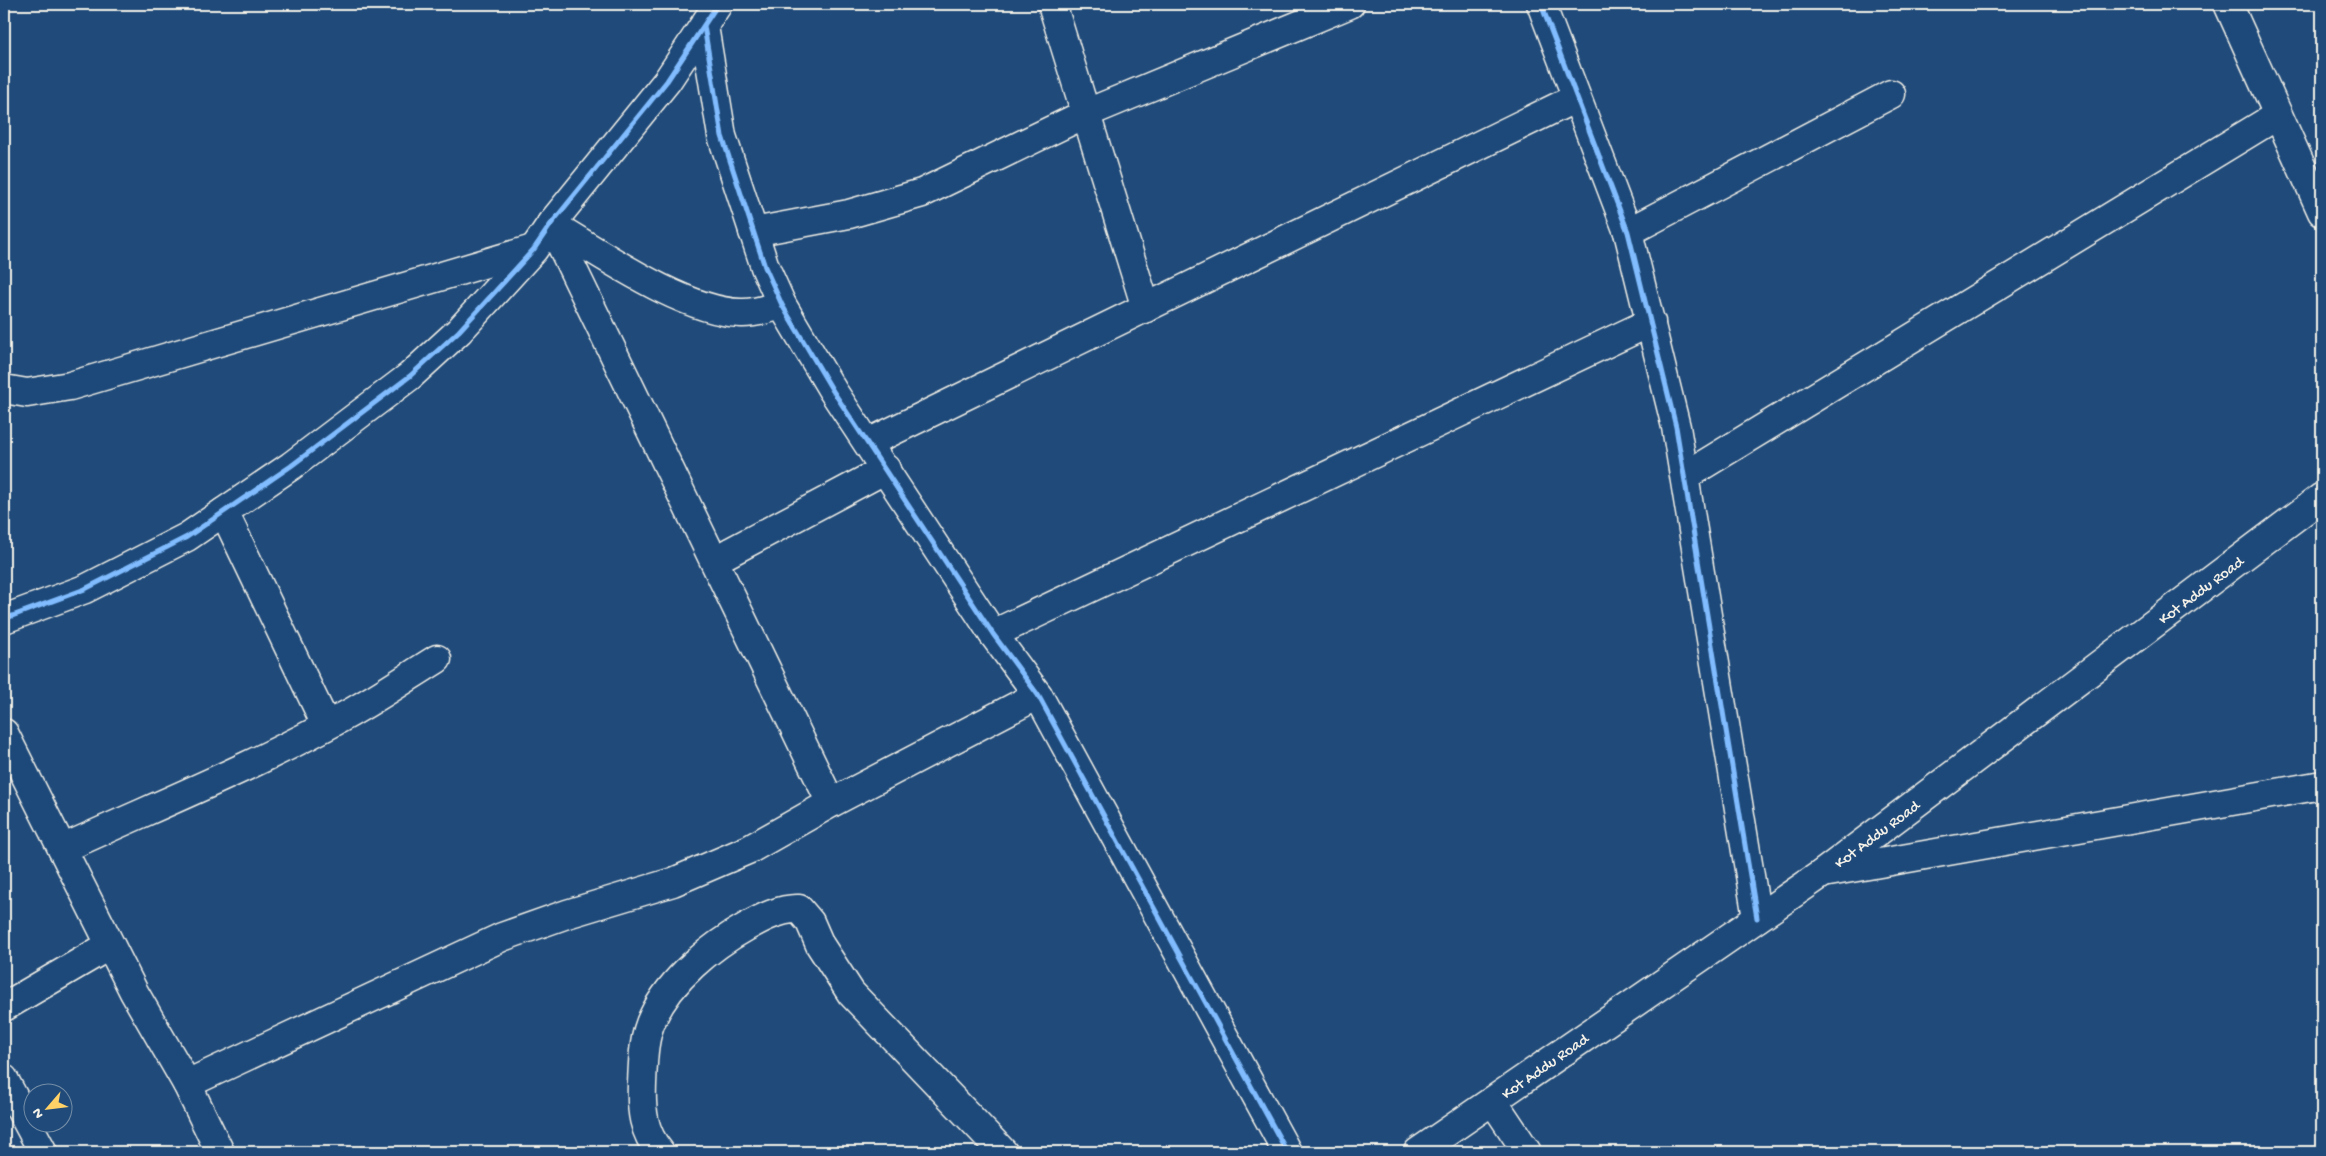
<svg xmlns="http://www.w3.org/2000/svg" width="2326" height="1156" viewBox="0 0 2326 1156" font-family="'Gochi Hand',sans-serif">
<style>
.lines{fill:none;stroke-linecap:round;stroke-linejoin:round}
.minor-casing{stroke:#f4f1e8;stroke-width:31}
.primary-casing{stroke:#f4f1e8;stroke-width:31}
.minor{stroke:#1f4a7a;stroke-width:28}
.primary{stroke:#1f4a7a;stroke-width:28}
.cycleway-casing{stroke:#1f4a7a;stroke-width:8}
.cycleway{stroke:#80bcff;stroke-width:5}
.labels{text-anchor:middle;stroke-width:5;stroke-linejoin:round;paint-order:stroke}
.street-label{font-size:16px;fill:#f4f1e8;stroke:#1f4a7a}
</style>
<rect width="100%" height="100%" fill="#1f4a7a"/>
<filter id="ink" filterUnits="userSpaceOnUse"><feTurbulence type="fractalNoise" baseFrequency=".02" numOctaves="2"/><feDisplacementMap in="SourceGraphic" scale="10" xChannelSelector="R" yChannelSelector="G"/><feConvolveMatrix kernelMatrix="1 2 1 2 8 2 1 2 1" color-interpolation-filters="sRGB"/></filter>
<g filter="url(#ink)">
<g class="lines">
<!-- minor casing -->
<g class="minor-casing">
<g id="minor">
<path d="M1052 4 1146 308"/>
<path d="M1541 4 1628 232 1676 427 1757 918"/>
<path d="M2228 4 2322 212"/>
<path d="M704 26 722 136 765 267 782 305 833 391 993 634 1038 695 1287 1152"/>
<path d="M551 224 831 803"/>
<path d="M551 224C600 253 684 312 741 313 754 314 769 308 782 305"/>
<path d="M753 232 849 214 922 193 1087 113 1350 4"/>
<path d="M1628 232 1891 94"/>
<path d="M4 389 27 393 70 386 533 249"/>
<path d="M868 443 1576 98"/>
<path d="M1685 476 2278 115"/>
<path d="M224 512 326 725"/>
<path d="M715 560 886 469"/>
<path d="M4 619 85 589 187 537 291 466 410 376 459 331 534 249 551 224 667 81 718 4"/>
<path d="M993 634 1651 322"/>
<path d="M4 733 134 992 187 1084 220 1152"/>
<path d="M62 849C158 805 258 765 350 713 380 696 408 677 437 659"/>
<path d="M1823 873 2322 785"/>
<path d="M4 1007 110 945"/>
<path d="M4 1079 43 1152"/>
<path d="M187 1084 502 937 567 914 673 882 750 849 831 803 1038 695"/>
<path d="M1493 1101 1527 1152"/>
<path d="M660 1152C643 1132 641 1110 642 1084 643 1062 643 1037 653 1017 671 979 710 947 746 927 762 918 781 908 799 909L810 922 820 945 851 993 1003 1152"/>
</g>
</g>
<!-- primary casing -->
<g class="primary-casing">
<path id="primary" d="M1418 1152 1823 873 2322 497"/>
</g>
<!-- minor -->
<use href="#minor" class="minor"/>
<!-- primary -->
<use href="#primary" class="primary"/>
<!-- cycleway casing -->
<g class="cycleway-casing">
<g id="cycleway">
<path d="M1541 4 1628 232 1676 427 1757 918"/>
<path d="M704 26 722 136 765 267 782 305 833 391 993 634 1038 695 1287 1152"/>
<path d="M4 619 85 589 187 537 291 466 410 376 459 331 534 249 551 224 667 81 718 4"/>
</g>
</g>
<!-- cycleway -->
<use href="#cycleway" class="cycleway"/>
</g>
</g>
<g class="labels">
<!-- street labels -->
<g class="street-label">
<text transform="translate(2200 589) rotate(-37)" y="6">Kot Addu Road</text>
<text transform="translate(1876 833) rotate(-37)" y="6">Kot Addu Road</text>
<text transform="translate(1544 1065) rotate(-35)" y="6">Kot Addu Road</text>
</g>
</g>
<!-- margin -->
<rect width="2326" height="1156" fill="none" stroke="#1f4a7a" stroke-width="20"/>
<rect x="10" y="10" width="2306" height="1136" fill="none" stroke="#f4f1e8" stroke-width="2" filter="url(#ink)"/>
<!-- north arrow -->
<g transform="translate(48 1108) rotate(242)"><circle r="24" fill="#1f4a7a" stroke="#748da6"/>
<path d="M0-4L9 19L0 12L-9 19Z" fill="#ffd166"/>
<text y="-8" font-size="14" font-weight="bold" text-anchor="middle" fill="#f4f1e8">N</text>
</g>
</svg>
